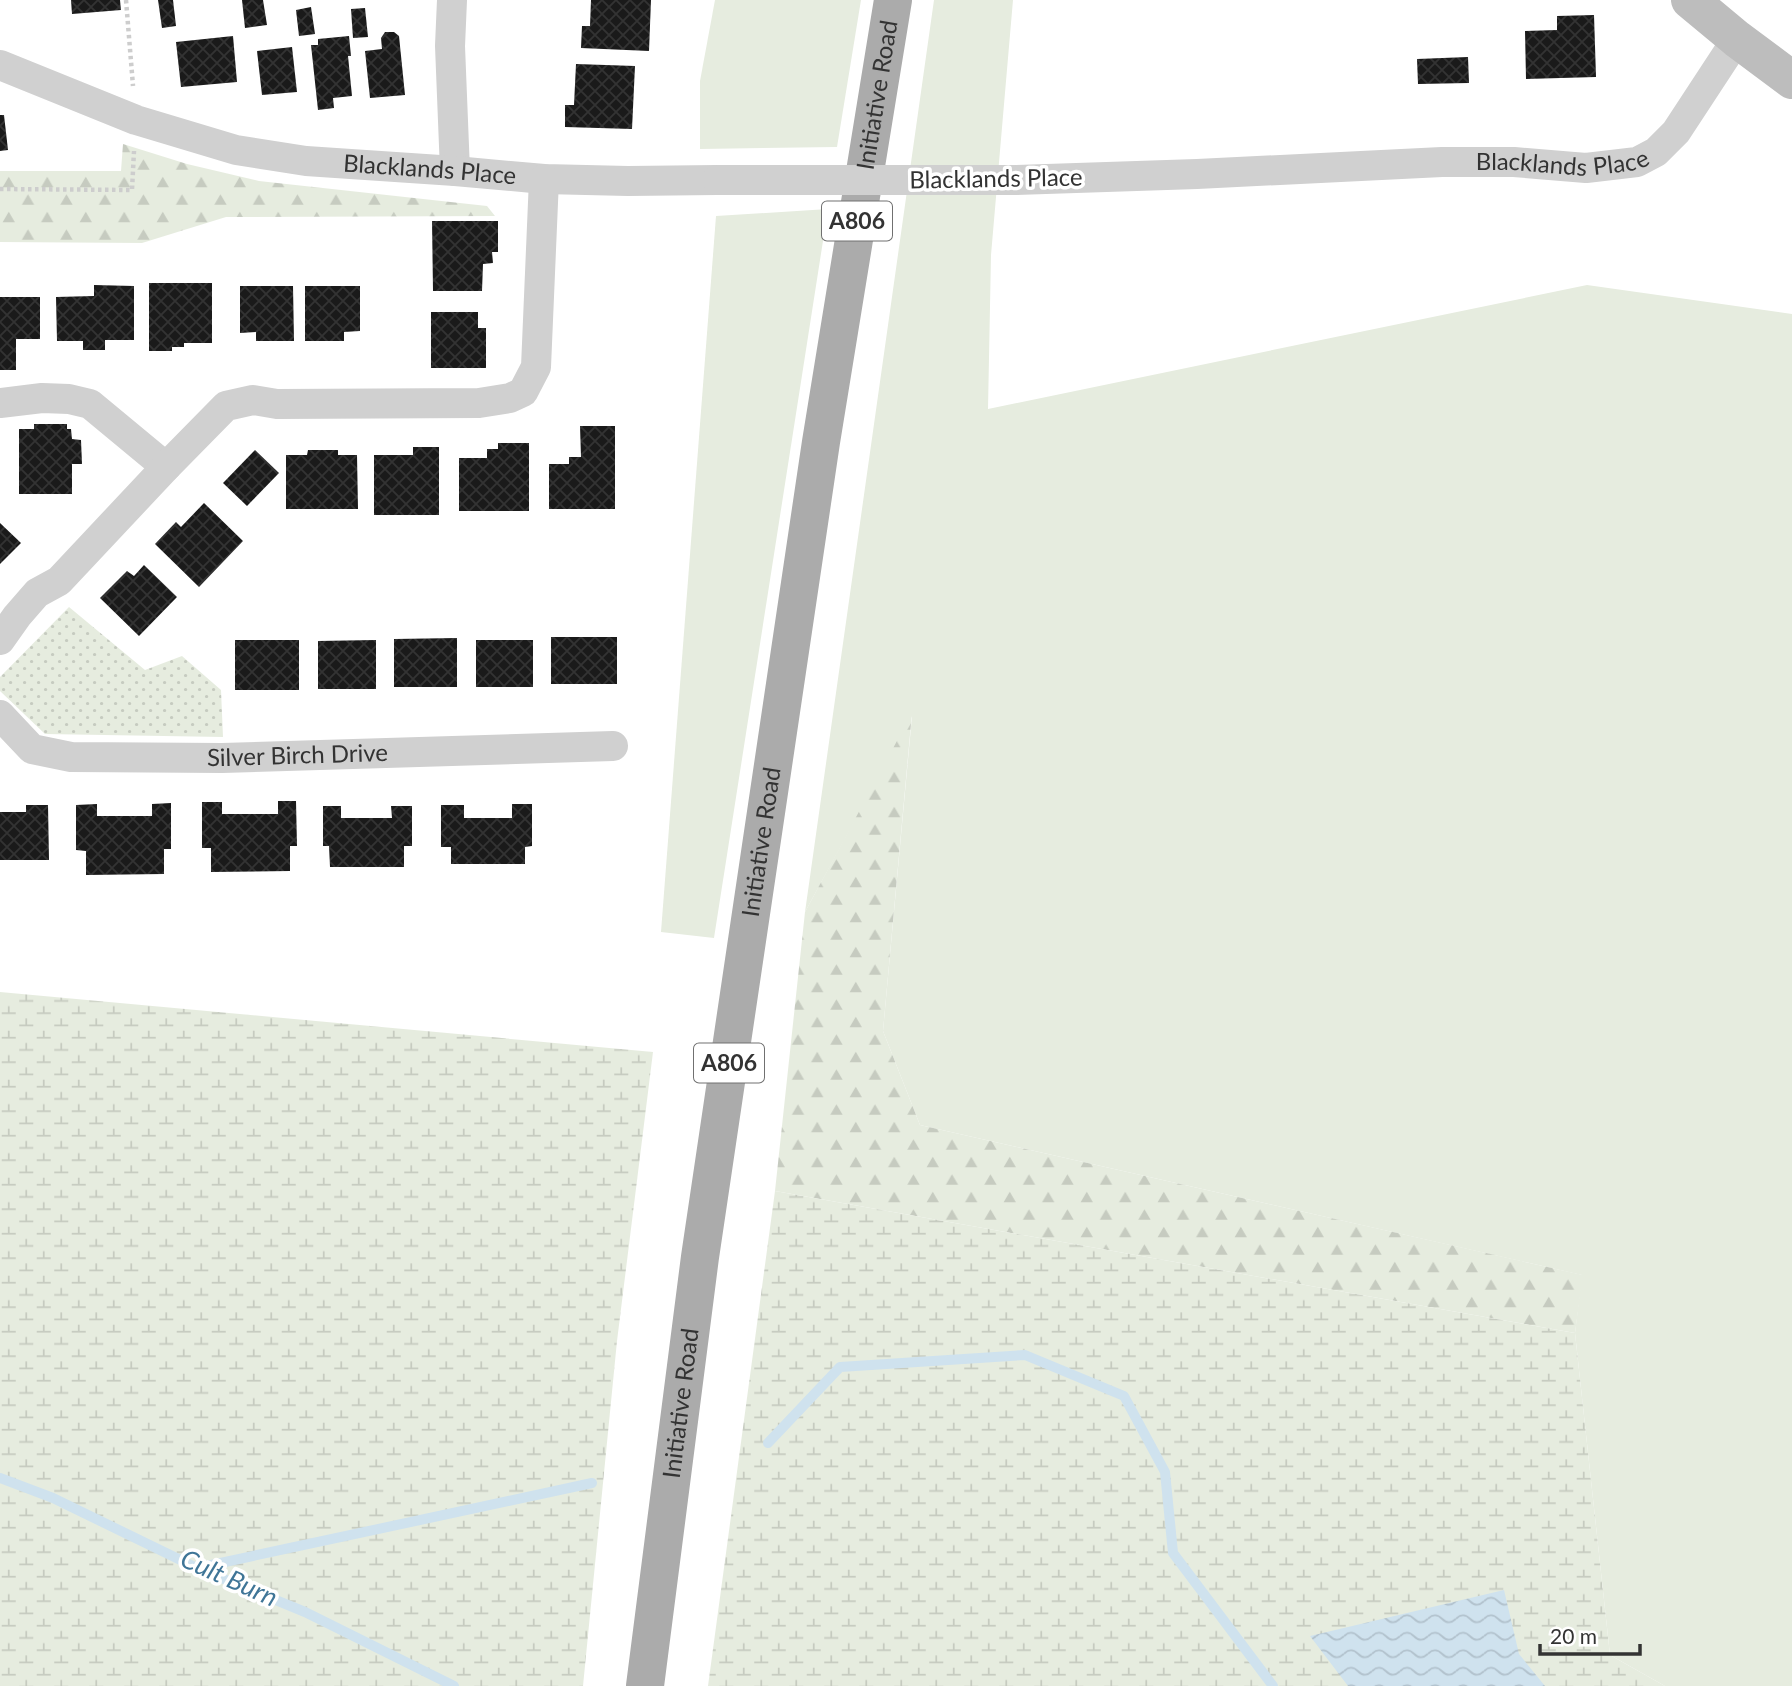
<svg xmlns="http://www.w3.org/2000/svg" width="1792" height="1686" viewBox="0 0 1792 1686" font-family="Lato,sans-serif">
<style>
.grass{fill:#e6ecdf}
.forest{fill:url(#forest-firs)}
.wetland{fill:url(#wetland-marsh)}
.park{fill:url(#park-dots)}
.water{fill:url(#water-waves)}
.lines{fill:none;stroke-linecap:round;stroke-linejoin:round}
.stream{stroke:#cfe2ee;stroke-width:10}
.building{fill:url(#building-cross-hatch)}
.path{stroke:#cdcdcd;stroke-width:4.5;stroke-dasharray:3.5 3.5;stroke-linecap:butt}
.minor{stroke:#d0d0d0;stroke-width:30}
.secondary{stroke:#bdbdbd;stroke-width:38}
.primary{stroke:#ababab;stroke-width:38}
.minor-bridge{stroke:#d0d0d0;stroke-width:30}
.labels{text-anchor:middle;stroke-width:7;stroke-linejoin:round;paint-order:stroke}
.shield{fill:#fff;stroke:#707070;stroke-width:2}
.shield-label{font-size:23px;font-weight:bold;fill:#333}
.street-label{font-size:24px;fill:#333;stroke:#fff}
.water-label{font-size:26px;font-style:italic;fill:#3f7597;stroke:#fff}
</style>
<defs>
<pattern id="forest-firs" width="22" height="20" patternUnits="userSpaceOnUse" patternTransform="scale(1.75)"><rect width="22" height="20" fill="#e6ecdf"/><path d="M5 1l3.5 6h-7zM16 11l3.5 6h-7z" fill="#c6cbc0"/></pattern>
<pattern id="wetland-marsh" width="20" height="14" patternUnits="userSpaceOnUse" patternTransform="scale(1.75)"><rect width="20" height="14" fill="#e6ecdf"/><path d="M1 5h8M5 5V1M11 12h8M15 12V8" fill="none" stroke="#c6cbc0"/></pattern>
<pattern id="park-dots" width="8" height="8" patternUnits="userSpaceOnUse" patternTransform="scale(1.75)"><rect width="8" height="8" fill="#e6ecdf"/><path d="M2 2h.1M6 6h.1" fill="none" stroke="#c6cbc0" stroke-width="1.8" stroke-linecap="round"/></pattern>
<pattern id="water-waves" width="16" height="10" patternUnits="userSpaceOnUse" patternTransform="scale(1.75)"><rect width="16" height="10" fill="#cfe2ee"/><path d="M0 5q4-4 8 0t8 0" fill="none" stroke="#b2c2cd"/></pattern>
<pattern id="building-cross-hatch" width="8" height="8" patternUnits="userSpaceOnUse" patternTransform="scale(1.75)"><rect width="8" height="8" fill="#1a1a1a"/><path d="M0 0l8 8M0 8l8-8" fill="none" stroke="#333"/></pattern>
</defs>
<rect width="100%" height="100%" fill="#fff"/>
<!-- grass -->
<g class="grass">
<path d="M715 0H861L837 147 700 149V81Z"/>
<path d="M934 0H1013L991 255 988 409 1587 285 1792 314V1686H1665L1610 1655 1575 1333 1582 1275 920 1125 883 1031 912 716 805 912Z"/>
<path d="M828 209 714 938 661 932 716 216Z"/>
</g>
<!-- forest -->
<g class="forest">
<path d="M123 144 187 164 259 181 487 206 495 216 226 217 142 243 0 242V171H121Z"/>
<path d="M912 713 883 1031 920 1125 1583 1275 1575 1333 775 1191 805 912Z"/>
</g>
<!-- wetland -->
<g class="wetland">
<path d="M0 992 653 1052 617 1341 583 1686H0Z"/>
<path d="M775 1191 1575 1333 1610 1655 1665 1686H708Z"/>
</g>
<!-- park -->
<path class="park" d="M69 607 145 670 182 656 221 690 223 737 45 734 0 691V677Z"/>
<!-- water -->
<path class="water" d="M1504 1590 1519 1654 1545 1686H1348L1310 1636Z"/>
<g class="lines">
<!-- stream -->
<g class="stream">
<path d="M768 1443 840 1367 1025 1355 1124 1396 1165 1472 1173 1553 1273 1686"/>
<path d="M0 1478 53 1498 197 1568 305 1612 454 1686"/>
<path d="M197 1568 592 1483"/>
</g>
</g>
<!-- building -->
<g class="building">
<path d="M71 0H120L121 10 72 14Z"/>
<path d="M158 0H173L176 26 162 28Z"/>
<path d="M242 0H263L267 25 245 28Z"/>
<path d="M591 0H651L649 51 581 48 582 26H590Z"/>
<path d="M311 7 315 34 299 36 296 10Z"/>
<path d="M365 8 368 37 353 38 351 9Z"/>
<path d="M1594 15 1596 77 1526 79 1525 31 1557 30V16Z"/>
<path d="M385 32H394L399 36 405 95 370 98 365 51 382 49 381 38Z"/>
<path d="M233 36 237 82 181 87 176 42Z"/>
<path d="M349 36 351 56H348L352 96 333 98 334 108 318 110 311 45H318V39Z"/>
<path d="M292 47 297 92 262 95 257 51Z"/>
<path d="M1468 57 1469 83 1418 84 1417 59Z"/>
<path d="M576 64 635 66 632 129 565 127V105H574Z"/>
<path d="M0 115H4L8 150 0 151Z"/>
<path d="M432 221H498V252H492L493 263 483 264 482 291H433Z"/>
<path d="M149 283H212V343H184V347H172V351H149Z"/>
<path d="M94 285 134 286V340H105V350H83V341H57L56 297 94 296Z"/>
<path d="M240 286H293L294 341H256V332L240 333Z"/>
<path d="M305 286H360V331L344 332V341H305Z"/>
<path d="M0 297H40V339H16V370H0Z"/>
<path d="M431 312H478V328H486V368H431Z"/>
<path d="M34 424H67V429H71L72 439 81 440 82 464H72V494H19V429H34Z"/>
<path d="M580 426H615V509H549V464H569V457H581Z"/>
<path d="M498 443H529V511H459V458H487V449H498Z"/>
<path d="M413 447H439V515H374V455H413Z"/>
<path d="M255 450 279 473 247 506 223 483Z"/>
<path d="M308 450H338V455H357L358 509H286V455H307Z"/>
<path d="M204 503 243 541 199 587 155 544 176 522 181 527Z"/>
<path d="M0 523 21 543 0 564Z"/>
<path d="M144 565 177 597 139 636 100 598 127 571 134 576Z"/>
<rect x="551" y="637" width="66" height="47"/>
<path d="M457 638V687H394V639Z"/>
<rect x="235" y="640" width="64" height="50"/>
<path d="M376 640V689H318V641Z"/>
<rect x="476" y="640" width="57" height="47"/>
<path d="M278 801H296L297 846H290V871L211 872V848H202V802H222V814H278Z"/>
<path d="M171 803V849H164V874L86 875V851L76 850V805L97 804V816H152V804Z"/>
<path d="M512 804H532V846L525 847V864H451V847H441V805H464V818H512Z"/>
<path d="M26 805H48L49 860H0V812H26Z"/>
<path d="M323 806H341V818H392L391 806H412V846H404V867H330L329 846H323Z"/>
</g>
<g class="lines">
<!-- path -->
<g class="path">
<path d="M126 0 133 86"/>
<path d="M0 189 132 190 134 151"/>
</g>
<!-- minor -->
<g class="minor">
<path d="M452 0 450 46 455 171"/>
<path id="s1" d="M0 65 136 120 236 150 306 161 455 171 544 179 628 181 717 180"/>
<path id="s2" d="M1015 180 1197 174 1442 162H1514L1586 168 1637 162 1656 152 1676 132 1737 39"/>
<path d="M0 403 42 398 69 399 90 404 166 467"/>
<path d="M0 640 17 616 37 593 59 581 166 467 226 406 253 400 277 404 479 403 510 398 523 392 536 367 544 179"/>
<path id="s3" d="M0 715 32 749 71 757 222 758 613 746"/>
</g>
<!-- secondary -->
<path class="secondary" d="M1690 0 1737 39 1792 80"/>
<!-- primary -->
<path class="primary" id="s4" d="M645 1686 700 1257 821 442 893 0"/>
<!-- minor-bridge -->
<path class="minor-bridge" d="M717 180H1015"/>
</g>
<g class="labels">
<!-- shield labels -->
<g class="shield">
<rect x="822" y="201.5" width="70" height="39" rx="5"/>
<rect x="694" y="1043.5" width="70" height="39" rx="5"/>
</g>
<g class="shield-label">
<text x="857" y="229">A806</text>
<text x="729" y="1071">A806</text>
</g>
<!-- street labels -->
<g class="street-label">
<text dy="8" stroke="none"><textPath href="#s4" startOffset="1608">Initiative Road</textPath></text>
<text dy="8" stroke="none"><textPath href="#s2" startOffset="548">Blacklands Place</textPath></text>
<text dy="8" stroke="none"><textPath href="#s1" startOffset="446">Blacklands Place</textPath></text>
<text transform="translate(996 179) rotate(-1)" y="8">Blacklands Place</text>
<text dy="8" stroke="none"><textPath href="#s3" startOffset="313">Silver Birch Drive</textPath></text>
<text dy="8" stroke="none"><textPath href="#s4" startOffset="852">Initiative Road</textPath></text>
<text dy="8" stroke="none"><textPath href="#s4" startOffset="285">Initiative Road</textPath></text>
</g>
<!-- water labels -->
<g class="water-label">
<text transform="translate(229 1578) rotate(24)" y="9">Cult Burn</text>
</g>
</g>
<!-- scale -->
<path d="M1540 1644v10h100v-10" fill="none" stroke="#333333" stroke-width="3.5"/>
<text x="1550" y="1644" font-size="21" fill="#333333" stroke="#ffffff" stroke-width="5" paint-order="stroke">20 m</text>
</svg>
